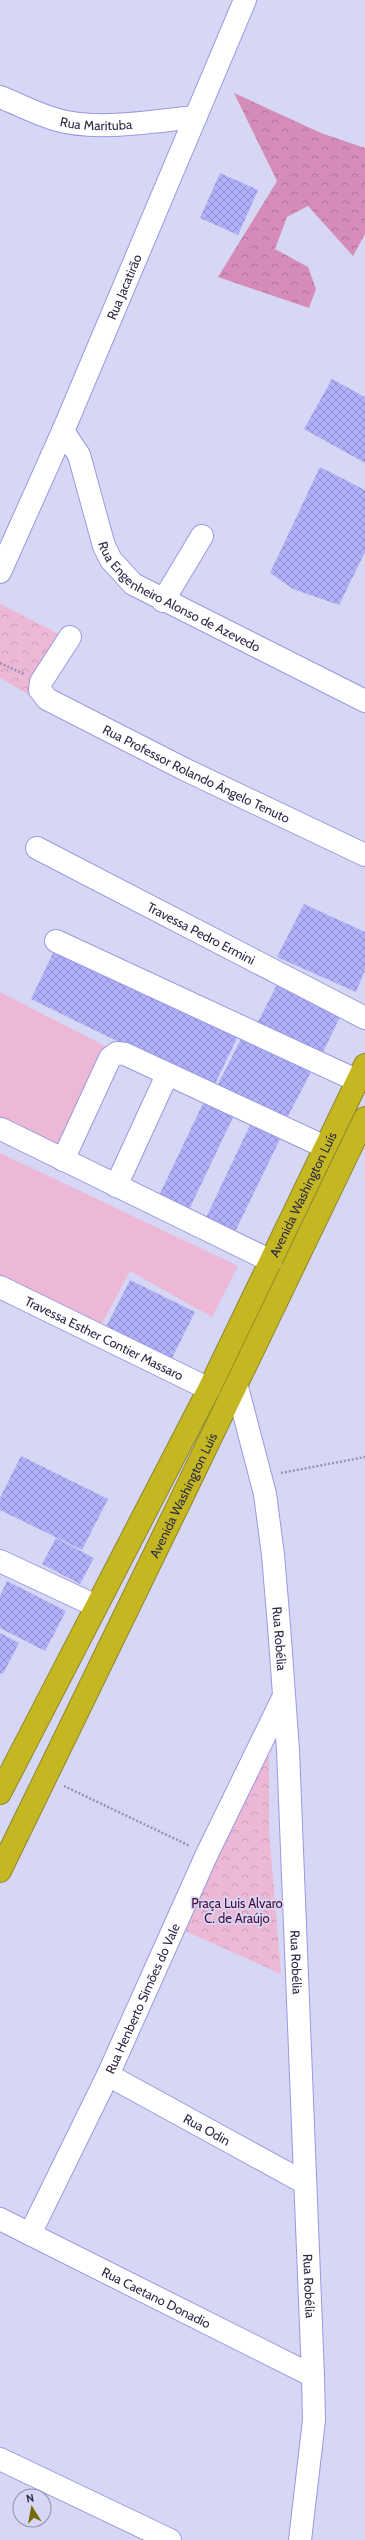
<svg xmlns="http://www.w3.org/2000/svg" width="365" height="2540" viewBox="0 0 365 2540" font-family="Cabin,sans-serif">
<style>
.grass{fill:#edb8d6}
.forest{fill:url(#forest-crowns)}
.park{fill:url(#park-crowns)}
.building{fill:url(#building-cross-hatch)}
.lines{fill:none;stroke-linecap:round;stroke-linejoin:round}
.minor-casing{stroke:#9a99e1;stroke-width:24}
.highway-casing{stroke:#8f862f;stroke-width:24}
.path{stroke:#9394b1;stroke-width:2.5;stroke-dasharray:2 2;stroke-linecap:butt}
.minor{stroke:#fff;stroke-width:22}
.highway{stroke:#c4b721;stroke-width:22}
.labels{text-anchor:middle;stroke-width:3.5;stroke-linejoin:round;paint-order:stroke}
.street-label{font-size:13px;fill:#2c2b48;stroke:#d6d7f5}
.park-label{font-size:13px;fill:#4c0a38;stroke:#d6d7f5}
</style>
<defs>
<pattern id="forest-crowns" width="20" height="18" patternUnits="userSpaceOnUse"><rect width="20" height="18" fill="#d68cb8"/><path d="M2 6a3 3 0 1 1 6 0M12 15a3 3 0 1 1 6 0" fill="none" stroke="#ae7398"/></pattern>
<pattern id="park-crowns" width="20" height="18" patternUnits="userSpaceOnUse"><rect width="20" height="18" fill="#edb8d6"/><path d="M2 6a3 3 0 1 1 6 0M12 15a3 3 0 1 1 6 0" fill="none" stroke="#cb9eb9"/></pattern>
<pattern id="building-cross-hatch" width="8" height="8" patternUnits="userSpaceOnUse"><rect width="8" height="8" fill="#b0b1fa"/><path d="M0 0l8 8M0 8l8-8" fill="none" stroke="#8f90cc"/></pattern>
</defs>
<rect width="100%" height="100%" fill="#d6d7f5"/>
<!-- grass -->
<g class="grass">
<path d="M0 992 109 1048 61 1152 0 1127Z"/>
<path d="M0 1153 238 1266 212 1317 130 1271 98 1331 0 1280Z"/>
</g>
<!-- forest -->
<path class="forest" d="M234 93 321 133 365 148V234L353 256 308 206 287 217 275 249 308 267 316 289 309 308 218 277 277 181Z"/>
<!-- park -->
<g class="park">
<path d="M0 604 63 636 31 696 0 678Z"/>
<path d="M269 1749V1830L281 1974 185 1931 240 1807Z"/>
</g>
<!-- building -->
<g class="building">
<path d="M220 173 258 190 238 235 200 218Z"/>
<path d="M332 379 365 397V463L304 429Z"/>
<path d="M320 467 365 490V552L339 605 293 589 270 573Z"/>
<path d="M304 904 365 932V970L356 992 277 957Z"/>
<path d="M54 951 238 1036 213 1088 31 999Z"/>
<path d="M280 979 343 1011 323 1052 258 1022Z"/>
<path d="M242 1037 312 1070 286 1120 216 1088Z"/>
<path d="M206 1097 236 1111 186 1216 156 1202Z"/>
<path d="M253 1119 283 1133 231 1240 202 1226Z"/>
<path d="M130 1280 195 1312 169 1364 104 1331Z"/>
<path d="M21 1456 108 1499 82 1550 0 1510V1498Z"/>
<path d="M56 1538 94 1558 80 1584 42 1564Z"/>
<path d="M7 1581 66 1611 45 1651 0 1628V1596Z"/>
<path d="M0 1633 19 1643 3 1674 0 1673Z"/>
</g>
<g class="lines">
<!-- minor casing -->
<g class="minor-casing">
<g id="minor">
<path id="s1" d="M0 97C18 104 35 113 54 119 95 132 154 121 196 117"/>
<path id="s2" d="M63 431 79 455 104 546 111 560 133 584 365 701"/>
<path id="s3" d="M0 572 63 431 245 0"/>
<path d="M163 601 202 536"/>
<path id="s4" d="M70 637 41 682 40 690 47 699 184 769 365 855"/>
<path id="s5" d="M37 848 365 1018"/>
<path d="M56 941 358 1081"/>
<path d="M1 1129 271 1261"/>
<path d="M63 1160 110 1058 117 1053 125 1054 325 1147"/>
<path d="M116 1186 167 1075"/>
<path id="s6" d="M0 1287 209 1389"/>
<path id="s7" d="M237 1387 265 1494 273 1555 279 1626 288 1750 313 2376 314 2420 300 2540"/>
<path d="M0 1561 96 1606"/>
<path id="s8" d="M108 2075 305 2183"/>
<path id="s9" d="M0 2219 313 2376"/>
<path id="s10" d="M30 2234 108 2075 207 1854 283 1698"/>
<path d="M0 2459 170 2540"/>
</g>
</g>
<!-- highway casing -->
<g class="highway-casing">
<g id="highway">
<path id="s11" d="M0 1793 209 1389 365 1065"/>
<path id="s12" d="M0 1871C122 1620 245 1370 365 1118"/>
</g>
</g>
<!-- path -->
<g class="path">
<path d="M0 663 24 674"/>
<path d="M281 1473 365 1457"/>
<path d="M64 1786 190 1846"/>
</g>
<!-- minor -->
<use href="#minor" class="minor"/>
<!-- highway -->
<use href="#highway" class="highway"/>
</g>
<g class="labels">
<!-- street labels -->
<g class="street-label">
<text dy="5" stroke="none"><textPath href="#s1" startOffset="101">Rua Marituba</textPath></text>
<text dy="5" stroke="none"><textPath href="#s3" startOffset="311">Rua Jacatirão</textPath></text>
<text dy="5" stroke="none"><textPath href="#s2" startOffset="216">Rua Engenheiro Alonso de Azevedo</textPath></text>
<text dy="5" stroke="none"><textPath href="#s4" startOffset="240">Rua Professor Rolando Ângelo Tenuto</textPath></text>
<text dy="5" stroke="none"><textPath href="#s5" startOffset="185">Travessa Pedro Ermini</textPath></text>
<text dy="5" stroke="none"><textPath href="#s11" startOffset="671">Avenida Washington Luís</textPath></text>
<text dy="5" stroke="none"><textPath href="#s6" startOffset="116">Travessa Esther Contier Massaro</textPath></text>
<text dy="5" stroke="none"><textPath href="#s12" startOffset="418">Avenida Washington Luís</textPath></text>
<text dy="5" stroke="none"><textPath href="#s7" startOffset="256">Rua Robélia</textPath></text>
<text dy="5" stroke="none"><textPath href="#s7" startOffset="580">Rua Robélia</textPath></text>
<text dy="5" stroke="none"><textPath href="#s10" startOffset="261">Rua Henberto Simões do Vale</textPath></text>
<text dy="5" stroke="none"><textPath href="#s8" startOffset="113">Rua Odin</textPath></text>
<text dy="5" stroke="none"><textPath href="#s7" startOffset="904">Rua Robélia</textPath></text>
<text dy="5" stroke="none"><textPath href="#s9" startOffset="175">Rua Caetano Donadio</textPath></text>
</g>
<!-- park labels -->
<g class="park-label">
<text x="237" y="1908">Praça Luis Alvaro<tspan x="237" dy="15">C. de Araújo</tspan></text>
</g>
</g>
<!-- north arrow -->
<g transform="translate(32 2508) rotate(349)"><circle r="19" fill="#d6d7f5" stroke="#9292b0"/>
<path d="M0-3L7 15L0 10L-7 15Z" fill="#736a03"/>
<text y="-6" font-size="11" font-weight="bold" text-anchor="middle" fill="#2c2b48">N</text>
</g>
</svg>
